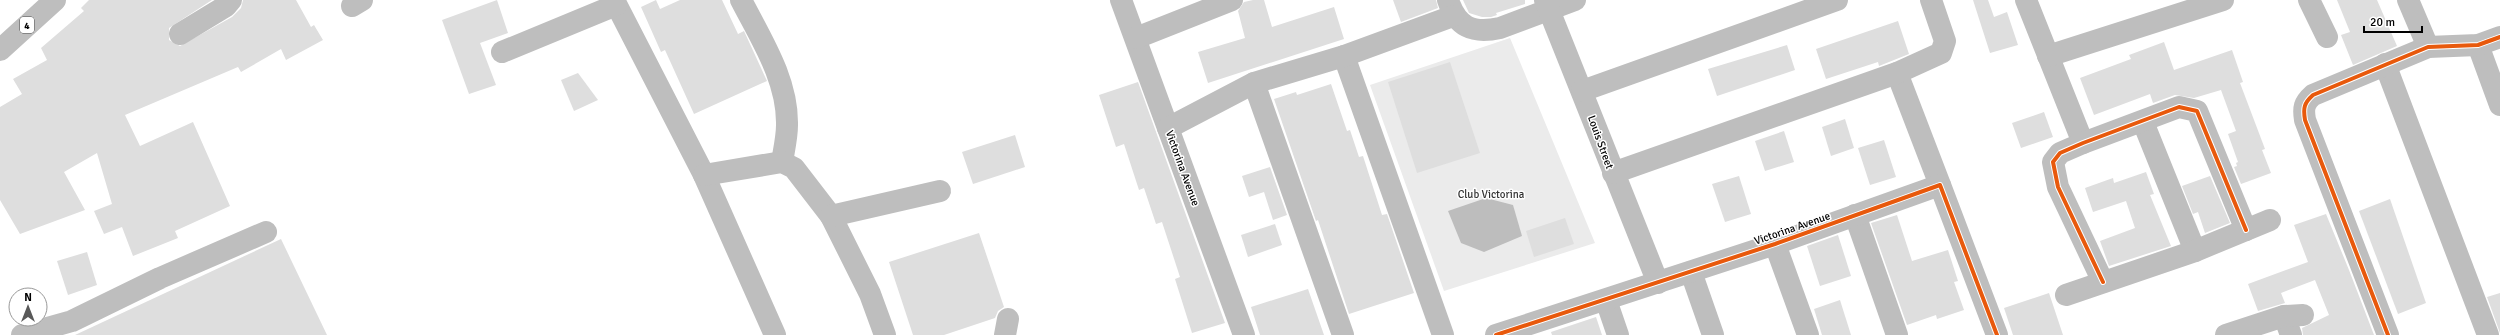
<svg xmlns="http://www.w3.org/2000/svg" width="2500" height="335" viewBox="0 0 2500 335" font-family="Signika,sans-serif">
<style>
.green{fill:#ebebeb}
.water{fill:#bdbdbd}
.building{fill:#dedede}
.lines{fill:none;stroke-linecap:round;stroke-linejoin:round}
.minor{stroke:#bebebe;stroke-width:22}
.highway{stroke:#bebebe;stroke-width:22}
.cycleway-casing{stroke:#fff;stroke-width:6}
.cycleway{stroke:#e8590c;stroke-width:4}
.labels{text-anchor:middle;stroke-width:3;stroke-linejoin:round;paint-order:stroke}
.shield{fill:#fff;stroke:#4c4c4c;stroke-width:1}
.shield-label{font-size:10px;font-weight:bold;fill:#000}
.street-label{font-size:11px;fill:#000;stroke:#fff}
.park-label{font-size:11px;fill:#313131;stroke:#fff}
</style>
<rect width="100%" height="100%" fill="#fff"/>
<!-- green -->
<path class="green" d="M1510 38 1595 243 1444 291 1370 85Z"/>
<!-- water -->
<path class="water" d="M1486 198 1513 205 1522 236 1484 252 1461 243 1448 211Z"/>
<!-- building -->
<g class="building">
<path d="M89 0H212L169 28V40L180 46 232 17 241 8 243 0H296L311 27 314 25 323 40 286 60 281 49 241 72 238 67 125 115 140 146 193 122 230 206 175 231 178 238 133 256 122 227 104 234 94 211 112 204 97 153 64 172 85 210 20 234 0 200V107L22 94 13 79 47 60 41 48 84 11 81 8Z"/>
<path d="M497 0 508 33 480 43 496 85 469 94 442 20Z"/>
<path d="M656 0 660 9 680 0H722L738 34 744 31 767 81 694 114 665 50 661 52 641 7Z"/>
<path d="M1253 0H1264L1272 27 1334 7 1344 39 1208 83 1198 52 1245 38 1238 11 1244 2Z"/>
<path d="M1393 0H1436L1438 8 1401 22Z"/>
<path d="M1463 0H1525V4L1496 13 1497 15 1491 17H1482L1469 13Z"/>
<path d="M1973 0H1988L1994 17 2007 12 2018 45 1990 53Z"/>
<path d="M2337 0H2377L2397 46 2353 65 2341 35 2350 32Z"/>
<path d="M1898 21 1909 54 1879 66 1878 62 1826 79 1816 49Z"/>
<path d="M2164 42 2174 70 2232 50 2243 82 2240 83 2265 149 2262 150 2271 173 2241 184 2234 167 2237 166 2236 163 2238 162 2228 134 2236 131 2221 90 2194 98 2175 95 2153 103 2150 94 2094 115 2080 78 2131 59 2129 55Z"/>
<path d="M1787 45 1795 70 1717 96 1708 69Z"/>
<path d="M1450 62 1480 153 1417 173 1388 82Z"/>
<path d="M578 73 598 100 574 111 561 80Z"/>
<path d="M1138 82 1225 323 1192 333 1175 279 1180 277 1162 222 1156 224 1144 188 1139 190 1124 144 1116 147 1099 95Z"/>
<path d="M1331 84 1347 131 1350 130 1359 157 1363 156 1382 215 1387 214 1414 293 1349 314 1318 220 1316 221 1274 99 1296 92 1297 95Z"/>
<path d="M2044 112 2053 137 2021 148 2012 123Z"/>
<path d="M1845 119 1854 148 1831 156 1822 127Z"/>
<path d="M1784 131 1794 162 1765 171 1755 141Z"/>
<path d="M1015 135 1025 167 973 184 962 152Z"/>
<path d="M1884 140 1896 177 1870 185 1858 148Z"/>
<path d="M1270 167 1287 215 1273 220 1264 192 1249 197 1242 176Z"/>
<path d="M2146 172 2154 194 2150 195 2171 246 2109 266 2100 241 2135 228 2126 201 2093 212 2085 188 2113 178 2114 183Z"/>
<path d="M1739 176 1751 214 1725 222 1712 184Z"/>
<path d="M2210 176 2230 223 2205 233 2198 212 2193 214 2182 186Z"/>
<path d="M2390 199 2426 303 2398 314 2359 211Z"/>
<path d="M2326 214 2349 270 2374 335H2303L2302 328 2329 315 2315 280 2281 293 2285 303 2258 311 2248 284 2308 262 2294 225Z"/>
<path d="M1897 215 1912 261 1948 250 1958 281 1954 282 1964 310 1937 319 1936 315 1907 325 1871 223Z"/>
<path d="M1565 218 1574 244 1534 257 1526 231Z"/>
<path d="M1275 224 1282 245 1248 257 1241 235Z"/>
<path d="M979 233 1004 307 998 311 995 318 944 335H913L889 262Z"/>
<path d="M1838 235 1851 276 1820 286 1807 246Z"/>
<path d="M281 239 327 335H75Z"/>
<path d="M87 252 97 285 68 295 57 261Z"/>
<path d="M1308 289 1324 335H1260L1251 307Z"/>
<path d="M2049 293 2063 335H2013L2004 308Z"/>
<path d="M2500 293V333L2487 297Z"/>
<path d="M1840 300 1851 335H1822L1814 309Z"/>
<path d="M1596 317 1602 335H1552L1551 332Z"/>
</g>
<g class="lines">
<!-- minor -->
<g class="minor">
<path d="M614 0 704 175 775 335"/>
<path d="M741 0C761 39 788 80 787 125 787 137 784 150 782 162"/>
<path d="M1121 0 1244 335"/>
<path d="M1448 0C1457 27 1472 34 1500 28L1575 0"/>
<path d="M1545 0 1658 283"/>
<path d="M2026 0 2083 143"/>
<path d="M2309 0 2327 37"/>
<path d="M2408 0 2428 47"/>
<path d="M352 6 362 0"/>
<path d="M180 34 226 6 231 0"/>
<path d="M1136 38 1232 0"/>
<path d="M2478 45 2500 105"/>
<path d="M502 52 616 5"/>
<path d="M1344 56 1443 335"/>
<path d="M2048 56 2223 0"/>
<path d="M2385 64 2488 335"/>
<path d="M1897 73 1940 185"/>
<path d="M1254 83 1343 335"/>
<path d="M1582 91 1837 0"/>
<path d="M2143 122 2195 251"/>
<path d="M1168 128 1254 83 1344 56 1453 16"/>
<path d="M1613 173 1897 73 1941 53 1945 41 1931 0"/>
<path d="M704 175 782 162 794 168 831 216 870 294 885 335"/>
<path d="M1855 215 1897 335"/>
<path d="M831 216 940 191"/>
<path d="M1775 244 1808 335"/>
<path d="M1691 272 1713 335"/>
<path d="M2103 282 2058 187 2053 162 2060 153 2083 143 2179 107 2197 111 2246 230"/>
<path d="M2066 295 2195 251 2270 220"/>
<path d="M1606 300 1618 335"/>
<path d="M2284 316 2291 335"/>
<path d="M22 335 72 321 160 278 266 232"/>
<path d="M1005 335 1008 319"/>
<path d="M1496 335 1775 244 1940 185 1997 335"/>
<path d="M2226 335 2284 316 2303 315"/>
<path d="M2388 335 2305 120C2303 108 2304 103 2313 95L2428 47 2478 45 2500 37"/>
</g>
<!-- highway -->
<path class="highway" d="M0 50 55 0"/>
<!-- cycleway casing -->
<g class="cycleway-casing">
<g id="cycleway">
<path d="M2103 282 2058 187 2053 162 2060 153 2083 143 2179 107 2197 111 2246 230"/>
<path d="M1496 335 1775 244 1940 185 1997 335"/>
<path d="M2388 335 2305 120C2303 108 2304 103 2313 95L2428 47 2478 45 2500 37"/>
</g>
</g>
<!-- cycleway -->
<use href="#cycleway" class="cycleway"/>
</g>
<g class="labels">
<!-- shield labels -->
<rect class="shield" x="20" y="17" width="14" height="16" rx="3"/>
<g class="shield-label">
<text x="27" y="29">4</text>
</g>
<!-- street labels -->
<g class="street-label">
<text transform="translate(1601 142) rotate(70)" y="4">Louis Street</text>
<text transform="translate(1183 168) rotate(70)" y="4">Victorina Avenue</text>
<text transform="translate(1792 228) rotate(-19)" y="4">Victorina Avenue</text>
</g>
<!-- park labels -->
<g class="park-label">
<text x="1491" y="198">Club Victorina</text>
</g>
</g>
<!-- north arrow -->
<g transform="translate(28 307)"><circle r="19" fill="#ffffff" stroke="#999999"/>
<path d="M0-3L7 15L0 10L-7 15Z" fill="#595959"/>
<text y="-6" font-size="11" font-weight="bold" text-anchor="middle" fill="#000000">N</text>
</g>
<!-- scale -->
<path d="M2364 26v6h58v-6" fill="none" stroke="#000000" stroke-width="2"/>
<text x="2370" y="26" font-size="12" fill="#000000" stroke="#ffffff" stroke-width="3" paint-order="stroke">20 m</text>
</svg>
